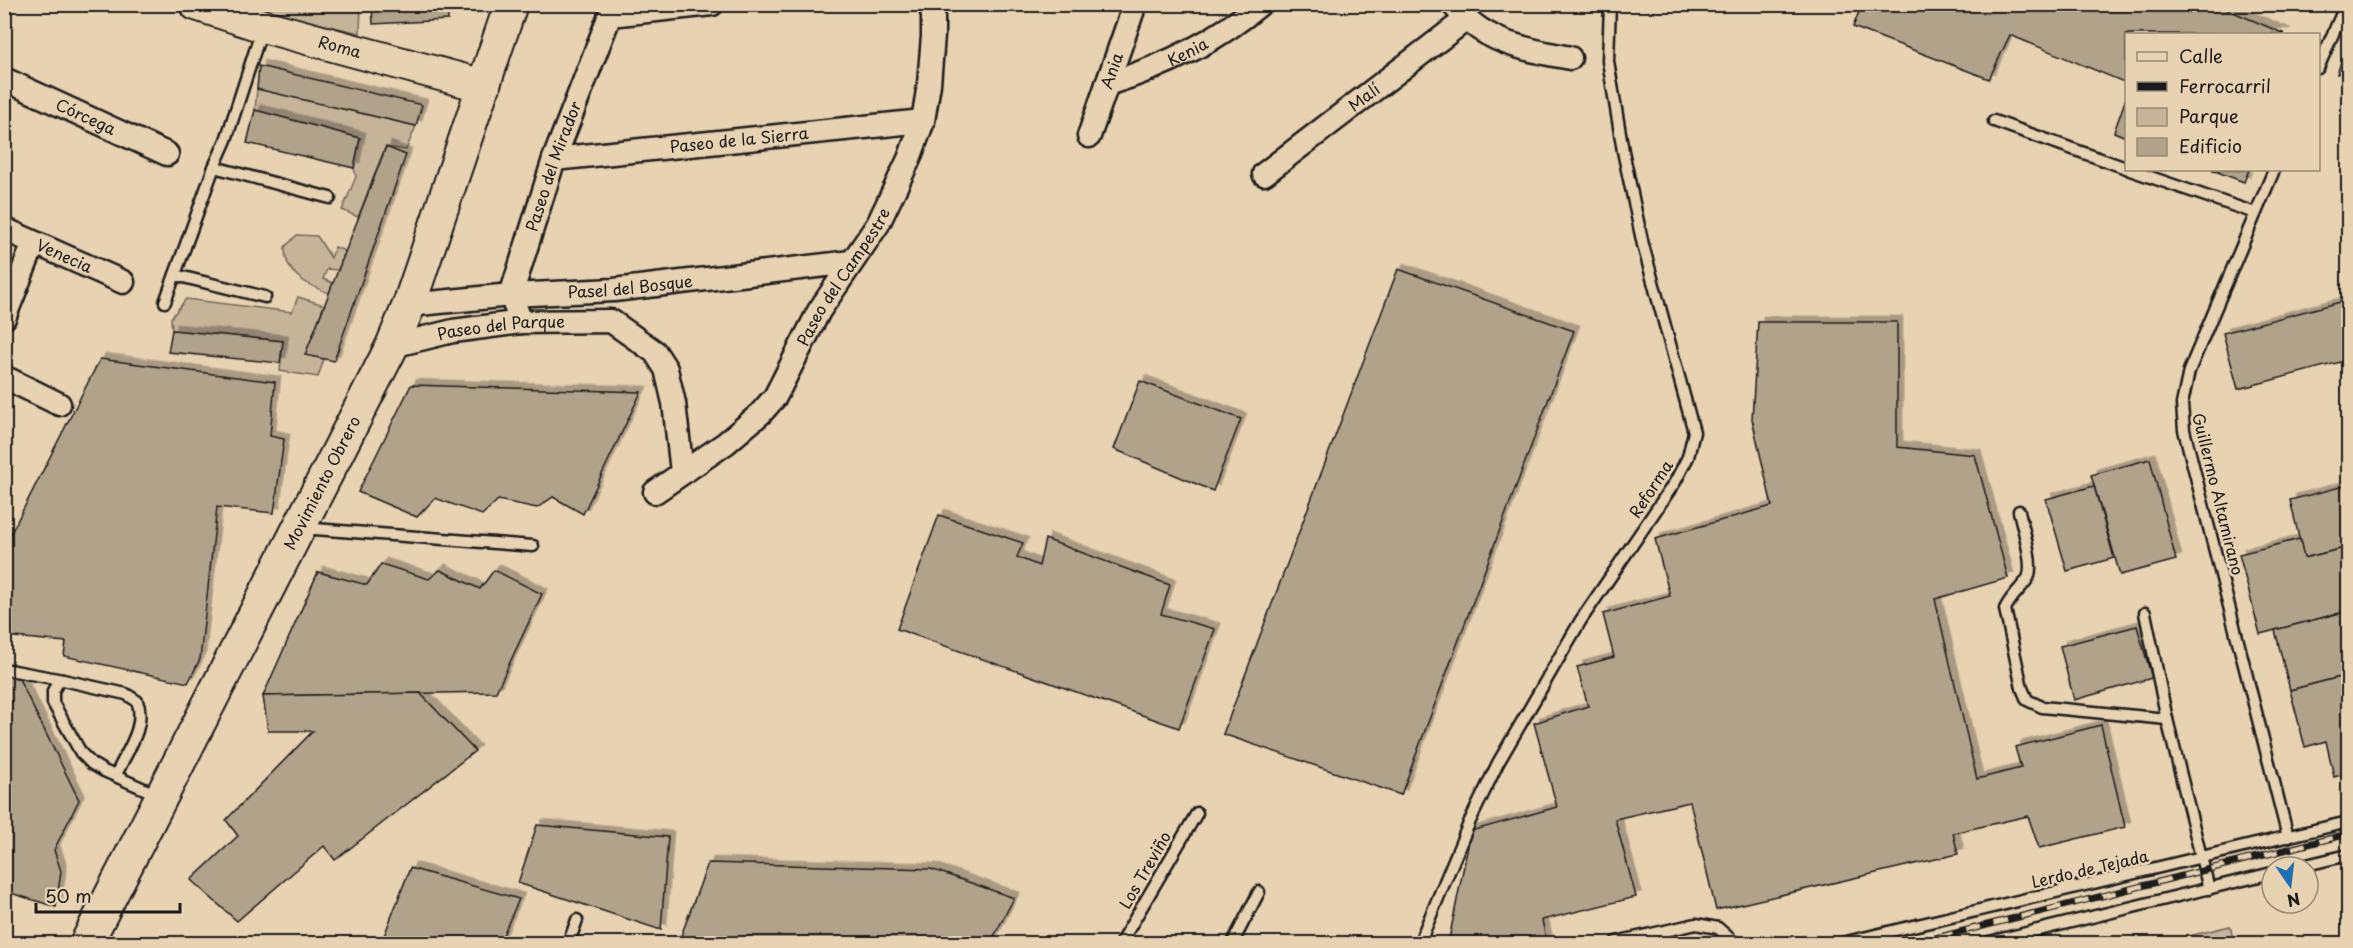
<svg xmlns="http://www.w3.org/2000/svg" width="2353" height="948" viewBox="0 0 2353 948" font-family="'Playpen Sans',sans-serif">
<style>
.green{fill:#c6b499;stroke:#71685a;stroke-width:1.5}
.building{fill:#b1a28a;stroke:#1c1c1c;stroke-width:1.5;filter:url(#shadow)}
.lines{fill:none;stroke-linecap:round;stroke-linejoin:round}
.lane-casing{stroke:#1c1c1c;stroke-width:15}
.street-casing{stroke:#1c1c1c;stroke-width:27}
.secondary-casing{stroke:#1c1c1c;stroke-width:36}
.lane{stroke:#e7d2b1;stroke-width:10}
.street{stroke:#e7d2b1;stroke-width:22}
.secondary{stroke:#e7d2b1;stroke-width:32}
.rail-casing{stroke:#1c1c1c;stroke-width:7}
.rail{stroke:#e7d2b1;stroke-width:4.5;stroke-dasharray:14;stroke-linecap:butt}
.labels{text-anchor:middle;stroke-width:5;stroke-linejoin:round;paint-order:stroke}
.street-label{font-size:16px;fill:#1c1c1c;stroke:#e7d2b1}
</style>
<defs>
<filter id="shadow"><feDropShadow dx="5.5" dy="-5.5" stdDeviation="0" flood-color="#0004"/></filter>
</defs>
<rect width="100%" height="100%" fill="#e7d2b1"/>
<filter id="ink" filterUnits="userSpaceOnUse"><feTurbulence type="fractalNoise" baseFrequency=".0167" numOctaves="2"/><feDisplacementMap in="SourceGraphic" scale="12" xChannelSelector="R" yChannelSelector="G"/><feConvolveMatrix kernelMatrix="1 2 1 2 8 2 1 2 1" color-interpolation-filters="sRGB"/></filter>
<g filter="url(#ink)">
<!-- green -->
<g class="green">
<path d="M236 5H361L360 33Z"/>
<path d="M257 89 416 126 406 150 385 147 358 217 342 210 356 177 354 168 360 138 255 110Z"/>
<path d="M297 235 317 236 331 258 335 247 345 251 338 270 327 269 323 279 333 283 329 293C306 285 284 273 285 247Z"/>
<path d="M298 297 324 305 305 355 324 359 318 377 280 371 283 341 172 330 171 318 186 299 292 312Z"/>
<path d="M2230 926 2234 943H2161Z"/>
</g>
<!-- building -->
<g class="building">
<path d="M372 4H447L448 20 373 24Z"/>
<path d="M1862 4H2214L2285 34H2126V83L2010 35 1989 79 1853 27Z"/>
<path d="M2348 41V71L2337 74Z"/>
<path d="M259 66 422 105 416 126 257 89Z"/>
<path d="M2126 98V137L2114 132Z"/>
<path d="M255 110 360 138 354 168 247 143Z"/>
<path d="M386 147 406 155 334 361 305 355Z"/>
<path d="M2212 170H2249L2244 182Z"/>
<path d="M1398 269 1574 331 1401 795 1223 734Z"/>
<path d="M2348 300V360L2238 389 2223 333Z"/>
<path d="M1758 322H1897V447L1975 455 2008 578 1935 599 1977 779 2021 768 2015 747 2101 725 2125 827 2039 848 2028 816 1953 833 1958 854 1716 910 1690 802 1615 819 1636 897 1542 920 1547 944H1448L1471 831 1557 807 1534 723 1588 706 1577 667 1614 657 1603 614 1670 596 1655 539 1772 506 1752 419Z"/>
<path d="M172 330 283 341 280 363 168 352Z"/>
<path d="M100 359 275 382 270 436 284 439 274 513 217 507 200 659 188 683 64 656 66 642 4 636V550L8 539Z"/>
<path d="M2348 360V393L2341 363Z"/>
<path d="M1140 381 1241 419 1213 491 1114 449Z"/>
<path d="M411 385 641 392 583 514 553 497 537 508 498 500 482 515 435 498 417 517 358 492Z"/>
<path d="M2150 459 2176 560 2120 575 2091 475Z"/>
<path d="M2348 485V547L2304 558 2290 500Z"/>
<path d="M2094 486 2114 558 2067 571 2046 499Z"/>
<path d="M939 515 1023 543 1017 557 1039 566 1045 539 1170 585 1161 614 1215 629 1179 728 897 629Z"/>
<path d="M2300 539 2304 558 2348 547V611L2260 634 2239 554Z"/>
<path d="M381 564 429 579 440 570 480 589 494 570 542 594 496 692 263 696 318 572 367 585Z"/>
<path d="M2348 611V675L2290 690 2275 630Z"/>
<path d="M2137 626 2152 678 2074 700 2060 646Z"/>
<path d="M2348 675V773L2334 777 2326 741 2305 747 2290 690Z"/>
<path d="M4 676 18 677 79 800 54 850 61 871 56 907 4 891Z"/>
<path d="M420 693 475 751 335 860 324 846 237 921 191 880 238 836 226 820 313 731H268L263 696Z"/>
<path d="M537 825 668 837 661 930 518 883Z"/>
<path d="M708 863 931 869 1014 898 990 944H678Z"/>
<path d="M410 868 519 899 499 944H381Z"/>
</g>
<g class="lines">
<!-- lane casing -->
<g class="lane-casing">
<g id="lane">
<path d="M262 29 226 140 214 167 330 198"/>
<path d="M2318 68 2346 4"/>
<path d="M1994 121 2126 168"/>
<path d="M2130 170 2255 213"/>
<path d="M2274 170 2189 371 2182 404 2184 430 2288 837"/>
<path d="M175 275 265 297"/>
<path d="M165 302 214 167"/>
<path d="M2019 511C2022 526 2035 565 2028 578 2021 589 2011 596 2005 609L2022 688 2027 700 2042 707 2167 719 2209 889"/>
<path d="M302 528 533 546"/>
<path d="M2145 613 2167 719"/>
<path d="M4 669 63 680"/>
<path d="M116 775C126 752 147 726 137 701L126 694 63 680 58 682 53 691V703L81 753 92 764 104 771 160 796"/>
<path d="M2298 867 2348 855"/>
<path d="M1616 942 1696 924 1718 928 1736 944"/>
<path d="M568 944 577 920"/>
<path d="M1120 944 1197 813"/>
<path d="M1232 944 1259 892"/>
<path d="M1419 944 1470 821 1498 763 1581 620 1675 482 1688 457 1694 432 1643 245 1623 151 1608 61 1610 4"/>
<path d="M1838 944 2348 822"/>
<path d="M1981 944 2272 873"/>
</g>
</g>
<!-- street casing -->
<g class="street-casing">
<g id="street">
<path d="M1453 4C1483 43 1524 49 1570 58"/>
<path id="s1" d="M4 79 167 154"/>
<path id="s2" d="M1107 84C1163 67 1215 43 1260 4"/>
<path id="s3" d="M1089 136 1135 4"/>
<path id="s4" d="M554 159 923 121"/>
<path id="s5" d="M1264 174 1465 20"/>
<path id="s6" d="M4 229 123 282"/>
<path id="s7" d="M409 305 511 295 614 290 851 262"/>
<path d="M4 318 34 243"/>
<path id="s8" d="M521 322 511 295 554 159 610 15 712 4"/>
<path id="s9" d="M392 346 453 331 521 322 611 321 655 352 666 369 674 403 682 472"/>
<path d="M4 377 59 404"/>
<path id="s10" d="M655 492 726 443 760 414 775 397 819 311 878 224 909 159 923 121 929 84 933 36V16L930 4"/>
</g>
</g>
<!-- secondary casing -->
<g class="secondary-casing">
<g id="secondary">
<path id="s11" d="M196 4 263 26 484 86"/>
<path id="s12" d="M86 944 392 346 409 305 511 4"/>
</g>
</g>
<!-- lane -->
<use href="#lane" class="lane"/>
<!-- street -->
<use href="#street" class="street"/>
<!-- secondary -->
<use href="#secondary" class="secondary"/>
<!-- rail casing -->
<g class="rail-casing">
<path id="rail" d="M1912 944 2348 834"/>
</g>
<!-- rail -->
<use href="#rail" class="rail"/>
</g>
</g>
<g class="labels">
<!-- street labels -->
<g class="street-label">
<text dy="6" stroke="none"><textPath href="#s11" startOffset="150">Roma</textPath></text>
<text dy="6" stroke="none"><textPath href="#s2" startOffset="87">Kenia</textPath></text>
<text dy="6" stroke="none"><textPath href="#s3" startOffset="69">Ania</textPath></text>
<text dy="6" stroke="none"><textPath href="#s5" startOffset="126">Malí</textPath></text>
<text dy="6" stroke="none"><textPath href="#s1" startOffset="90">Córcega</textPath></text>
<text dy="6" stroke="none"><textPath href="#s4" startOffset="186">Paseo de la Sierra</textPath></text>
<text dy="6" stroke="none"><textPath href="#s8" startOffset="164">Paseo del Mirador</textPath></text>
<text dy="6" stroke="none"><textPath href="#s6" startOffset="66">Venecia</textPath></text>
<text dy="6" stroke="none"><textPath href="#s10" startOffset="292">Paseo del Campestre</textPath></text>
<text dy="6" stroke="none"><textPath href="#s7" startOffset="222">Pasel del Bosque</textPath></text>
<text dy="6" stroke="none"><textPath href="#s9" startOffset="111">Paseo del Parque</textPath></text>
<text dy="6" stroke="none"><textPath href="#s12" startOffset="518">Movimiento Obrero</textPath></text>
<text transform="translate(1651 489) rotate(-57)" y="6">Reforma</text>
<text transform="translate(2218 494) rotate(76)" y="6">Guillermo Altamirano</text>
<text transform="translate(2090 869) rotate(-13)" y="6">Lerdo de Tejada</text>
<text transform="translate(1145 870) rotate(-60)" y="6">Los Treviño</text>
</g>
</g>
<!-- margin -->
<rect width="2353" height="948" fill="none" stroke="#e7d2b1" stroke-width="24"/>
<rect x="12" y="12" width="2329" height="924" fill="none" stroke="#1c1c1c" stroke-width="2" filter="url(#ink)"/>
<!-- legend -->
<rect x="2125" y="33" width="195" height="138" fill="#e7d2b1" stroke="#968975" stroke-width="1.5"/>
<rect x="2137" y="52" width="30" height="9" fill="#e7d2b1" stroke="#968975" stroke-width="1.5"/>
<text x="2179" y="63" font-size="18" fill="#1c1c1c">Calle</text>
<rect x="2137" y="82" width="30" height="9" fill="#1c1c1c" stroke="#968975" stroke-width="1.5"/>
<text x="2179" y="93" font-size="18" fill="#1c1c1c">Ferrocarril</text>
<rect x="2137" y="108" width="30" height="18" fill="#c6b499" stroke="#968975" stroke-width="1.5"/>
<text x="2179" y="123" font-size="18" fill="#1c1c1c">Parque</text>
<rect x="2137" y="138" width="30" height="18" fill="#b1a28a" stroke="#968975" stroke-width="1.5"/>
<text x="2179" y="153" font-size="18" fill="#1c1c1c">Edificio</text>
<!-- north arrow -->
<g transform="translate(2290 885) rotate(166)"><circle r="28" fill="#e7d2b1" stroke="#968975" stroke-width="1.5"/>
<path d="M0-4.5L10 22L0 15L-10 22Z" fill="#1f6fb2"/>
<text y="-9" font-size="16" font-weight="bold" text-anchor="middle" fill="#1c1c1c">N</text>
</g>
<!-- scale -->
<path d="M36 903v9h144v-9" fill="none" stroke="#1c1c1c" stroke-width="3"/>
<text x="45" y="903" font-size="18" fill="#1c1c1c" stroke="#e7d2b1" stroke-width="4.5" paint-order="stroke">50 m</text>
</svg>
